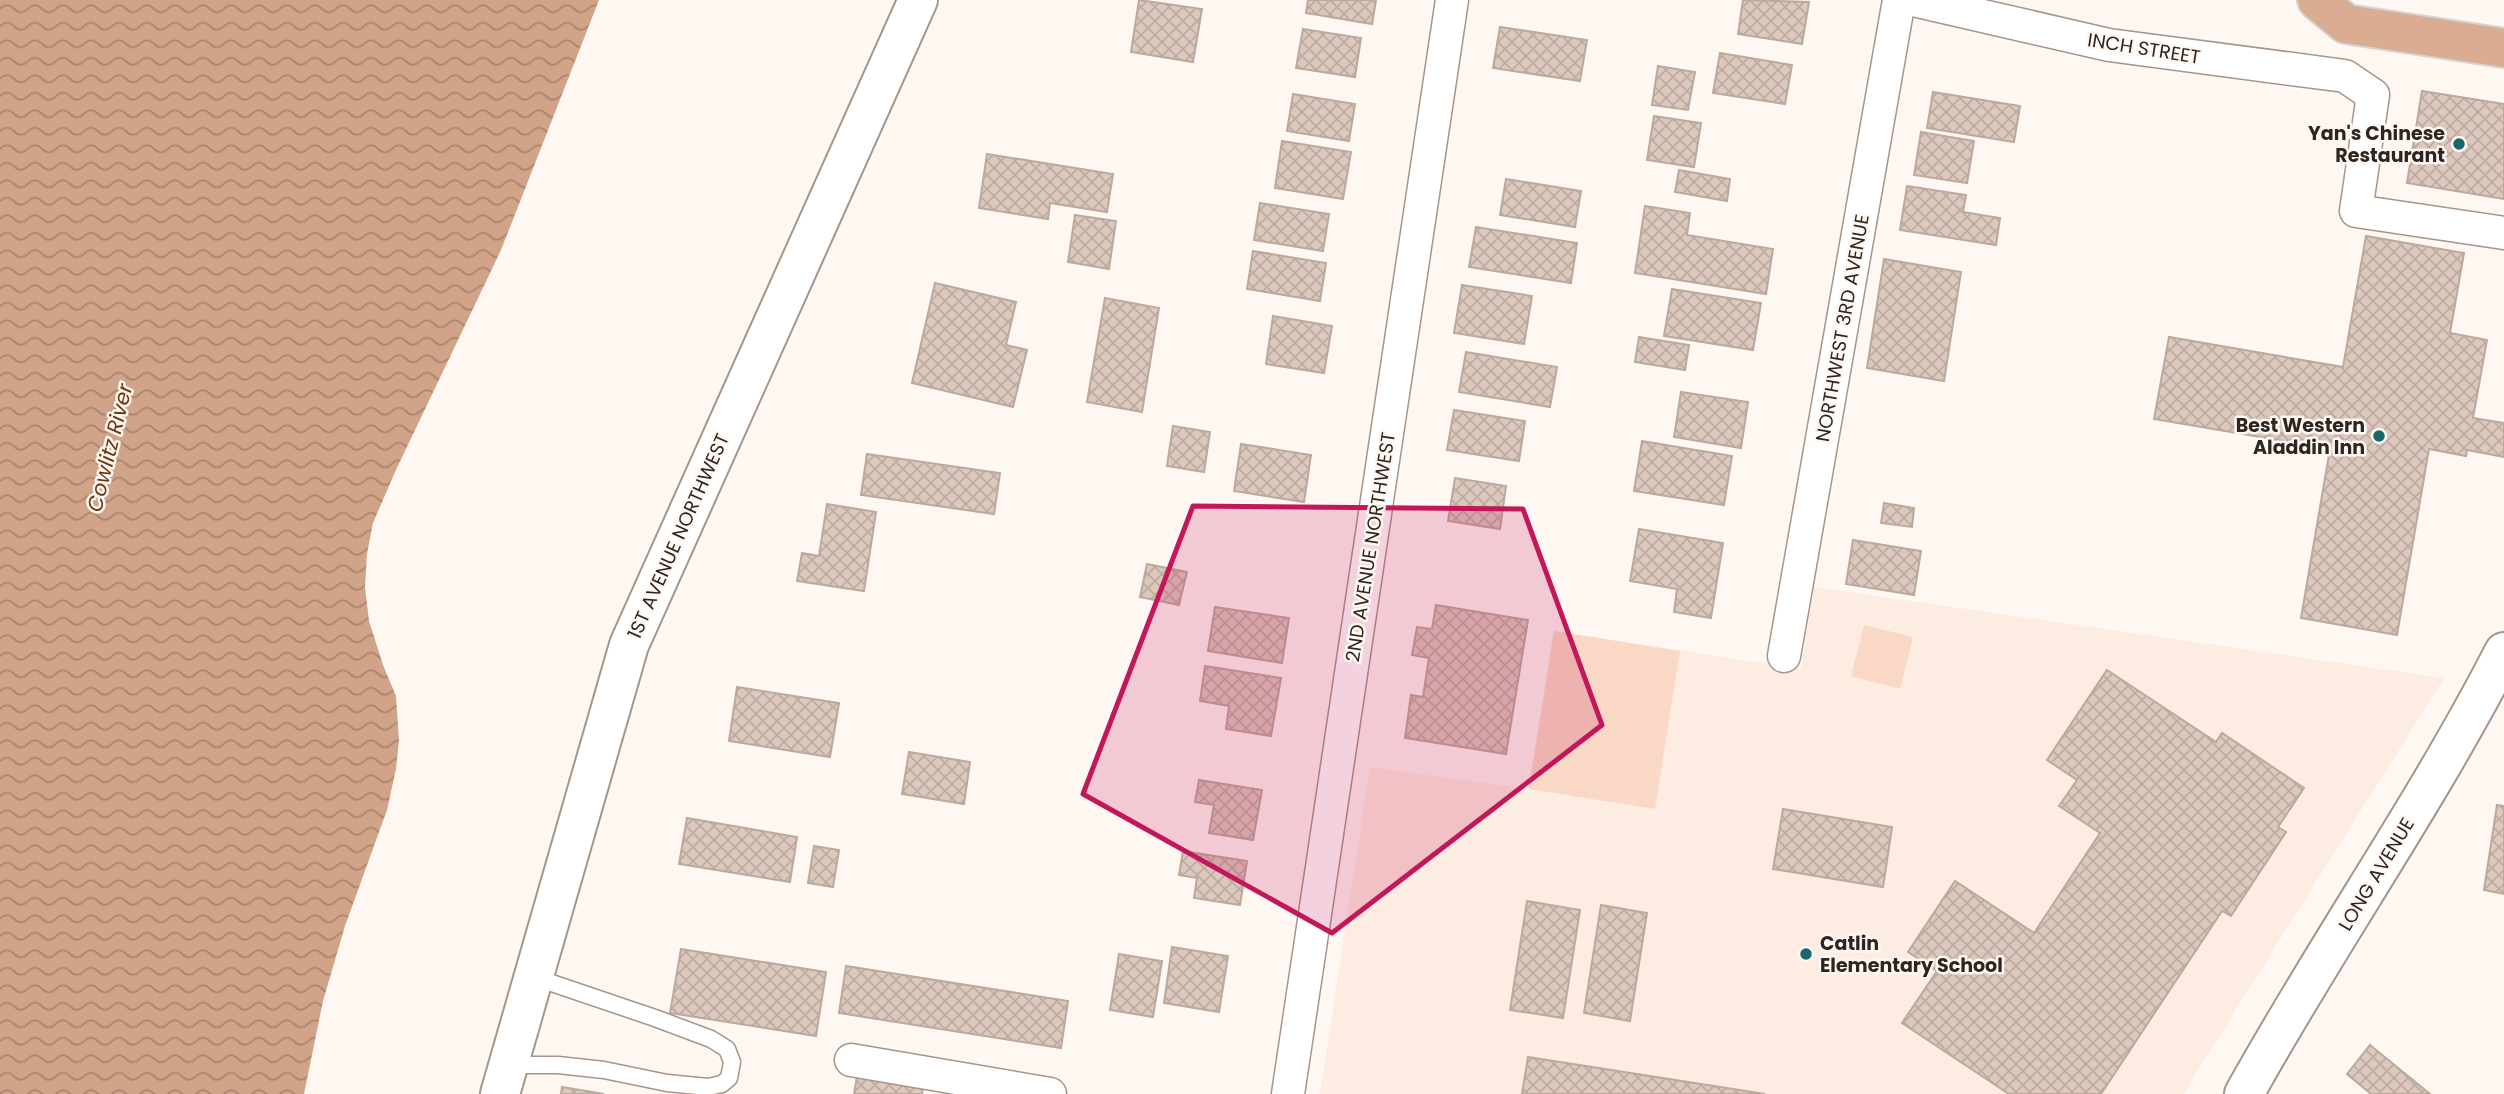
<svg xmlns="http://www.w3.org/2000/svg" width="2504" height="1094" viewBox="0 0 2504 1094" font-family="Poppins,sans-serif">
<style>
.built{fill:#fdece2}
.green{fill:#f9d9c6}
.water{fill:url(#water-waves)}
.building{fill:url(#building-cross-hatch);stroke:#bca89d;stroke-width:2}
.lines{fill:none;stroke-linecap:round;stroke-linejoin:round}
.lane-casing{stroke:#a8958a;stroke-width:19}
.street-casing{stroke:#a8958a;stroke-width:35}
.secondary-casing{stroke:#a8958a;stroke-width:42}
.primary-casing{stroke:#d5d3d3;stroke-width:42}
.lane{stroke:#fff;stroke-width:16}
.street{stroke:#fff;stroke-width:32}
.secondary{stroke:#fff;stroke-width:38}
.primary{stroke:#daad92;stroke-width:38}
.marked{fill:#c2185b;fill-opacity:0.2;stroke:#c2185b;stroke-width:5;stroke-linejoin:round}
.poi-dot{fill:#19676c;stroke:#fff7f2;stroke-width:2.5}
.labels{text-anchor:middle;stroke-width:5;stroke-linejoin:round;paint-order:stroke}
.street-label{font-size:19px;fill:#2d2521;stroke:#fff7f2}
.poi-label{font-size:19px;font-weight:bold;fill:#2d2521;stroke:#fff7f2;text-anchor:end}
.water-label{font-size:21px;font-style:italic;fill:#6e350a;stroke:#fff7f2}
</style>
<defs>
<pattern id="water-waves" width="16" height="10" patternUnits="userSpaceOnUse" patternTransform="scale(1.75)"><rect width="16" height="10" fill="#d1a388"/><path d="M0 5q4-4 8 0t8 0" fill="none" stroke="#aa856f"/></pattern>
<pattern id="building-cross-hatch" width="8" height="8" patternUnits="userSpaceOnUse" patternTransform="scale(1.75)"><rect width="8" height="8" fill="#dcc8bd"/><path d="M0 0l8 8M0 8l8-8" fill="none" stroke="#bdaca2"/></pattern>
</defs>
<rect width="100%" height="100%" fill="#fff7f2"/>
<!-- built -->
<path class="built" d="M1814 587 2444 678 2183 1094H1320L1370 767 1528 789 1554 631 1801 669Z"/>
<!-- green -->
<g class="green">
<path d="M1864 625 1913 637 1900 689 1851 676Z"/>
<path d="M1554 631 1680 651 1655 809 1529 789Z"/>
</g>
<!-- water -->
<path class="water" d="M0 0H599L501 250 395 472 373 523 367 554 365 587 369 621 383 665 396 696 399 740 396 769 387 810 345 926 323 1001 304 1094H0Z"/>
<!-- building -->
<g class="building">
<path d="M1139 0 1202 9 1193 62 1131 52Z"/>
<path d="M1308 0H1376L1372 24 1306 13Z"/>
<path d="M1743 0 1809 2 1802 44 1738 34Z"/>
<path d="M1500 27 1587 40 1580 81 1493 68Z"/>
<path d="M1303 29 1361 38 1355 77 1296 68Z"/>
<path d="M1720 53 1792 65 1785 104 1713 93Z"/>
<path d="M1658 66 1695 72 1688 110 1652 105Z"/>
<path d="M2422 91 2504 104V199L2407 183Z"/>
<path d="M1933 92 2020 106 2014 142 1927 128Z"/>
<path d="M1293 94 1355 104 1349 141 1287 131Z"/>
<path d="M1654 116 1701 123 1694 167 1647 160Z"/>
<path d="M1921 132 1974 141 1967 183 1914 175Z"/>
<path d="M1282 141 1351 152 1343 199 1275 188Z"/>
<path d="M987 154 1113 174 1107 212 1050 203 1048 219 979 208Z"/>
<path d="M1679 170 1730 179 1727 201 1675 192Z"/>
<path d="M1506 179 1581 191 1575 227 1500 215Z"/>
<path d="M1907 186 1966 195 1963 212 2000 218 1996 245 1900 230Z"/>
<path d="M1260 203 1329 214 1323 251 1254 240Z"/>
<path d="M1645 206 1690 213 1687 235 1773 249 1766 294 1635 273Z"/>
<path d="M1075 215 1116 221 1109 269 1068 262Z"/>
<path d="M1476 227 1577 243 1571 283 1469 267Z"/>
<path d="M2366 236 2464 253 2450 333 2487 340 2473 418 2504 423V457L2467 450 2466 456 2429 449 2397 635 2301 618 2330 449 2154 419 2169 337 2343 367Z"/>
<path d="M1253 251 1326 263 1320 301 1247 289Z"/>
<path d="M1884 259 1961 272 1944 381 1867 368Z"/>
<path d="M935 283 1016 302 1006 345 1027 350 1013 407 912 383Z"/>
<path d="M1462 285 1532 296 1524 344 1454 333Z"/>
<path d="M1672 289 1761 303 1753 350 1664 336Z"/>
<path d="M1105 298 1159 308 1142 412 1087 402Z"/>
<path d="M1273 316 1332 326 1324 373 1266 364Z"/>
<path d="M1639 337 1689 345 1685 370 1635 362Z"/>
<path d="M1466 352 1557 367 1550 407 1459 392Z"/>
<path d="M1681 392 1748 402 1741 448 1674 437Z"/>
<path d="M1454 410 1525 421 1519 461 1447 450Z"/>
<path d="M1173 426 1210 432 1204 472 1167 466Z"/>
<path d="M1642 441 1732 456 1724 505 1634 491Z"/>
<path d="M1241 444 1311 455 1304 502 1234 491Z"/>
<path d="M867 454 1000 473 994 514 861 495Z"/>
<path d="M1455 478 1506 486 1500 529 1448 521Z"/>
<path d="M1884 503 1914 508 1912 527 1881 523Z"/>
<path d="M827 504 876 512 864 591 797 581 802 553 819 556Z"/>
<path d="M1639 529 1723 543 1711 618 1674 612 1677 589 1630 581Z"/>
<path d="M1853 540 1921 551 1914 595 1846 584Z"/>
<path d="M1147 564 1187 572 1179 605 1140 597Z"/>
<path d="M1436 605 1528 620 1506 754 1405 738 1411 695 1423 697 1429 658 1412 655 1417 627 1432 629Z"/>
<path d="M1215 607 1289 618 1282 663 1208 651Z"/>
<path d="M1205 666 1281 678 1271 736 1226 729 1229 706 1200 701Z"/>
<path d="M2107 670 2216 742 2222 733 2304 788 2278 827 2286 832 2231 916 2222 911 2101 1094H2009L1902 1023 1937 971 1908 952 1955 881 2034 933 2100 833 2059 806 2077 780 2047 760Z"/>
<path d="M737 687 839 703 830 757 729 741Z"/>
<path d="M909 752 970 762 964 804 902 794Z"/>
<path d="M1199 780 1262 790 1253 840 1209 833 1214 805 1195 802Z"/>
<path d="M2497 805 2504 806V894L2484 890Z"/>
<path d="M1783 809 1892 827 1883 887 1773 869Z"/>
<path d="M687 818 797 837 790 882 679 864Z"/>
<path d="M814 846 839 850 833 887 808 883Z"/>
<path d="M1183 851 1247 861 1240 905 1194 898 1197 878 1179 875Z"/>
<path d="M1527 901 1580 910 1563 1018 1510 1010Z"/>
<path d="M1601 905 1647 913 1630 1021 1584 1013Z"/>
<path d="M1172 947 1228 956 1219 1012 1164 1003Z"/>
<path d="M681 949 826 972 816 1036 670 1013Z"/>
<path d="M1119 954 1162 961 1153 1017 1110 1010Z"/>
<path d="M846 966 1068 1001 1061 1048 839 1013Z"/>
<path d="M2370 1045 2430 1094H2371L2347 1074Z"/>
<path d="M1528 1057 1765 1094H1522Z"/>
<path d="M857 1076 923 1086 922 1094H854Z"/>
<path d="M562 1087 604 1094H561Z"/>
</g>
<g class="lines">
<!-- lane casing -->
<g class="lane-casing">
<path id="lane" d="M509 1065H558L604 1070 667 1083 708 1087 722 1084 729 1078 732 1062 727 1049 711 1039 655 1018 534 977"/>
</g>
<!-- street casing -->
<g class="street-casing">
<g id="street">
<path d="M1913 0 2109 45 2345 76 2373 95 2356 211 2504 233"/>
<path d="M1784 656 1899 0"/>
<path d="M851 1060 1050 1094"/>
<path d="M1288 1094 1452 0"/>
</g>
</g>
<!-- secondary casing -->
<g class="secondary-casing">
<g id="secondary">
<path d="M500 1094 629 645 918 0"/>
<path d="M2244 1094C2327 944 2426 804 2504 652"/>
</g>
</g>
<!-- primary casing -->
<g class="primary-casing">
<path id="primary" d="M2317 0 2346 24 2504 48"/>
</g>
<!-- lane -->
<use href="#lane" class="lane"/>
<!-- street -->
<use href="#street" class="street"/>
<!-- secondary -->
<use href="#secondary" class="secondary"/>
<!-- primary -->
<use href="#primary" class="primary"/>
</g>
<!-- marked area -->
<path class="marked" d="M1193 506 1523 509 1602 725 1332 933 1083 794Z"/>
<!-- markers -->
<g class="poi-dot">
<circle cx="2459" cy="144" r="7"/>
<circle cx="2379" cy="436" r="7"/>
<circle cx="1806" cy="954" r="7"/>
</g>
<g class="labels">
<!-- street labels -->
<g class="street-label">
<text transform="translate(2144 48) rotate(9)" y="7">INCH STREET</text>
<text transform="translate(1842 328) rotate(-80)" y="7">NORTHWEST 3RD AVENUE</text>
<text transform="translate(678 536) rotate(-66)" y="7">1ST AVENUE NORTHWEST</text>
<text transform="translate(1370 547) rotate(-81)" y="7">2ND AVENUE NORTHWEST</text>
<text transform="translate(2376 874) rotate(-59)" y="7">LONG AVENUE</text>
</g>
<!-- poi labels -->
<g class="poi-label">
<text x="2445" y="140">Yan's Chinese<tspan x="2445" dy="22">Restaurant</tspan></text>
<text x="2365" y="432">Best Western<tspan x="2365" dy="22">Aladdin Inn</tspan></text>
<text x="1820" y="950" text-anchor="start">Catlin<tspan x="1820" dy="22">Elementary School</tspan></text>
</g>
<!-- water labels -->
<g class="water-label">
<text transform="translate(110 448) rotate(-76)" y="7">Cowlitz River</text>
</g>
</g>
</svg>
